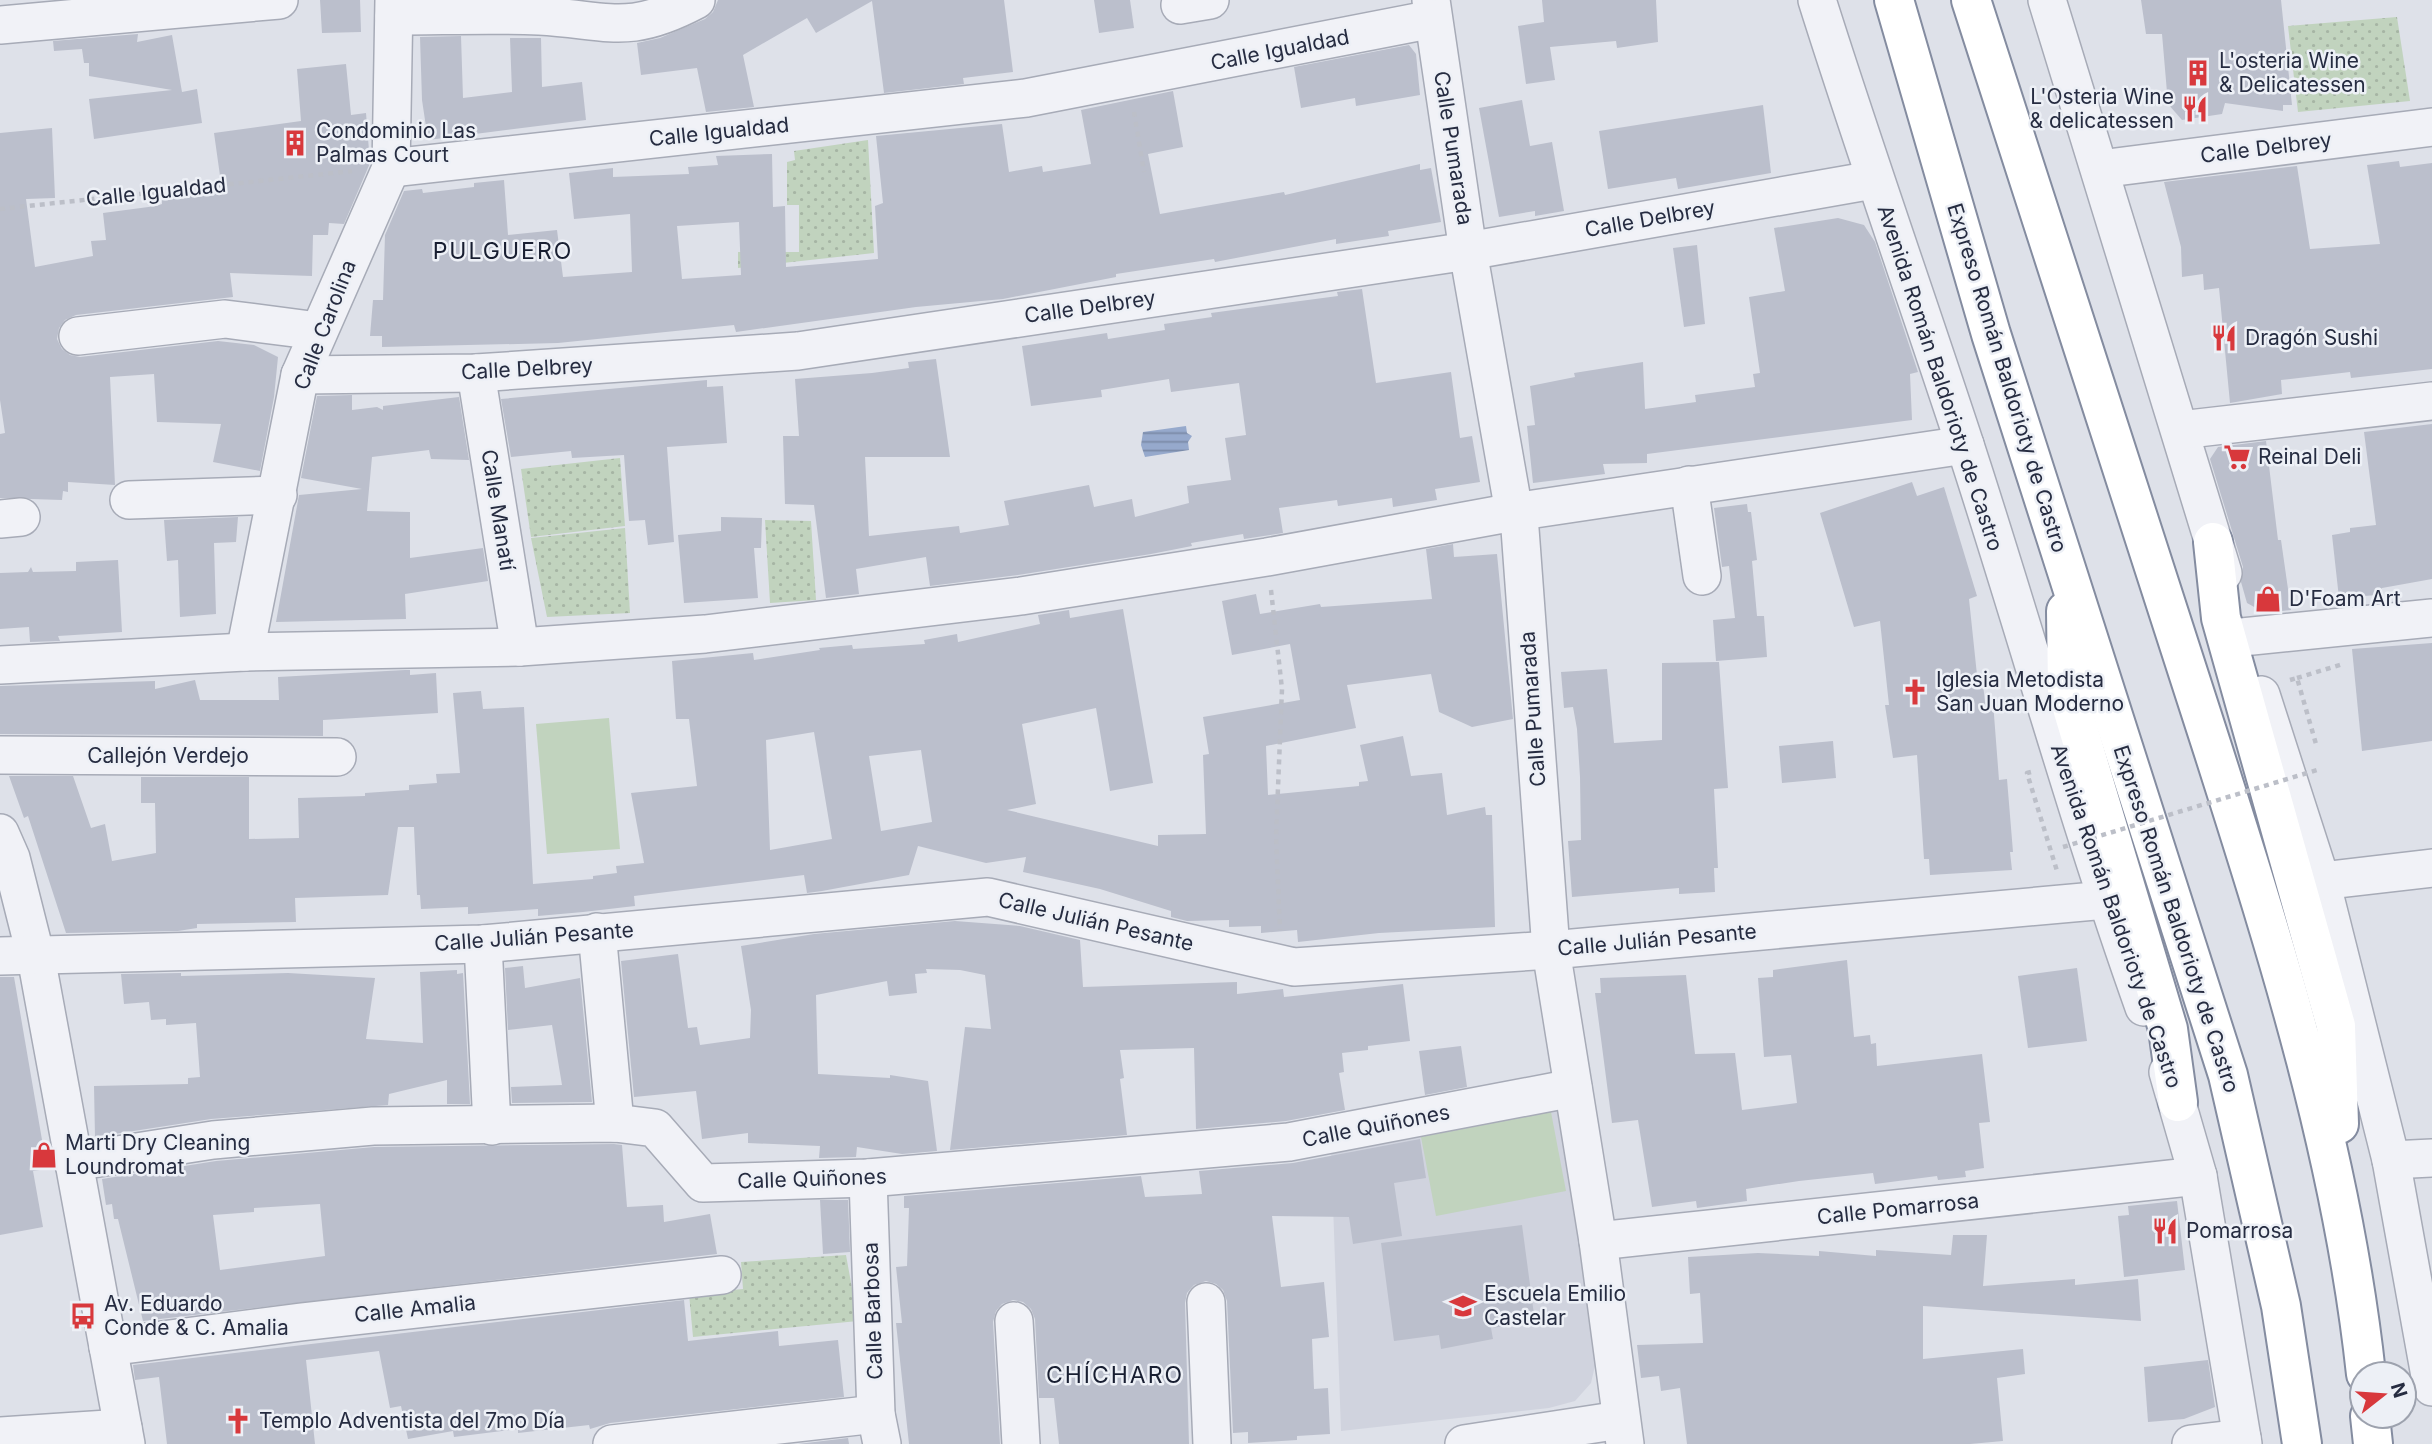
<svg xmlns="http://www.w3.org/2000/svg" width="2432" height="1444" viewBox="0 0 2432 1444" font-family="Inter,sans-serif">
<style>
.built{fill:#d0d3de}
.grass{fill:url(#grass-dots)}
.garden{fill:#c1d3be}
.water{fill:url(#water-rules)}
.building{fill:#bbbfcc;fill-rule:evenodd}
.lines{fill:none;stroke-linecap:round;stroke-linejoin:round}
.minor-casing{stroke:#a7abb7;stroke-width:40}
.highway-casing{stroke:#848ca0;stroke-width:42}
.path{stroke:#bcbfc8;stroke-width:4.5;stroke-dasharray:5 5;stroke-linecap:butt}
.minor{stroke:#f1f2f7;stroke-width:37}
.highway{stroke:#fff;stroke-width:38}
.path-bridge{stroke:#bcbfc8;stroke-width:4.5;stroke-dasharray:5 5;stroke-linecap:butt}
.labels{text-anchor:middle;stroke-width:5;stroke-linejoin:round;paint-order:stroke}
.street-label{font-size:21px;fill:#262c41;stroke:#edf0f6}
.poi-label{font-size:21px;fill:#262c41;stroke:#edf0f6;text-anchor:start}
.neighbourhood-label{font-size:23px;letter-spacing:2px;fill:#181e31;stroke:#edf0f6}
</style>
<defs>
<pattern id="grass-dots" width="8" height="8" patternUnits="userSpaceOnUse" patternTransform="scale(1.75)"><rect width="8" height="8" fill="#c1d3be"/><path d="M2 2h.1M6 6h.1" fill="none" stroke="#a6b5a4" stroke-width="1.8" stroke-linecap="round"/></pattern>
<pattern id="water-rules" width="6" height="5" patternUnits="userSpaceOnUse" patternTransform="scale(1.75)"><rect width="6" height="5" fill="#96a9cc"/><path d="M0 2.5h6" fill="none" stroke="#7a8aa7"/></pattern>
</defs>
<rect width="100%" height="100%" fill="#dee1e9"/>
<!-- built -->
<path class="built" d="M1563 1106 1597 1357 1591 1383 1575 1401 1549 1408 1341 1431 1331 1147Z"/>
<!-- grass -->
<g class="grass">
<path d="M2397 17 2410 101 2298 112 2288 26Z"/>
<path d="M868 140 874 253 738 268V252H799V205H787V162L795 160 794 151Z"/>
<path d="M620 458 625 526 531 537 521 469Z"/>
<path d="M765 520 811 521 816 600 770 603Z"/>
<path d="M625 528 630 613 547 617 531 538Z"/>
<path d="M846 1255 858 1321 693 1337 689 1294 743 1289 741 1262Z"/>
</g>
<!-- garden -->
<g class="garden">
<path d="M609 718 620 849 547 854 536 724Z"/>
<path d="M1551 1112 1566 1191 1436 1216 1421 1137Z"/>
</g>
<!-- water -->
<path class="water" d="M1186 426 1187 433 1192 436 1188 442 1189 450 1145 457 1141 445 1143 432Z"/>
<!-- building -->
<g class="building">
<path d="M320 0H360L361 32 322 33Z"/>
<path d="M718 0H1004L1013 72 963 78 964 84 884 93 872 1 816 33 807 18 743 55 754 107 706 112 697 68 641 75 637 43 660 38 705 19 713 12Z"/>
<path d="M1094 0H1130L1134 28 1099 33Z"/>
<path d="M1542 0H1656L1658 42 1617 48 1616 41 1550 47 1555 80 1526 84 1518 26 1544 22Z"/>
<path d="M2141 0H2281L2292 105H2283V111L2225 103 2222 114 2182 120 2168 104 2162 34H2146Z"/>
<path d="M138 34 137 42 172 35 182 92 197 89 202 123 94 139 89 99 172 90 89 76V63H84L82 49 54 51 53 41Z"/>
<path d="M461 36 463 98 512 92 510 38H541L542 87 582 82 586 120 428 140 422 100 420 37Z"/>
<path d="M1409 45 1416 54 1420 95 1356 106 1355 98 1301 108 1294 67Z"/>
<path d="M346 64 351 115 366 113 370 163 344 224 329 223 328 235H313L312 276 230 273 233 297 76 315 65 320 59 328 57 339 62 349 70 355 80 357 218 341 254 345 278 357 274 397 260 471 213 462 221 424 157 422 154 374 110 377 115 485 68 482V492L63 491 62 500 0 498V434L5 433 0 400V133L52 128 55 198 26 199 35 267 93 256 91 241 106 240 103 213 156 206 162 204V196L222 190 214 133 301 121 297 69Z"/>
<path d="M1173 91 1183 147 1148 154 1160 214 1284 192 1285 195 1420 164V170L1431 168 1441 222 1388 231 1389 236 1362 240 1336 244V239L1215 262 1214 259 1116 274V277L1003 299 916 307 736 332 734 325 558 343 382 347V336H370L373 300H383L385 235 404 191 422 189 423 193 474 187V183L504 180 508 235 557 230 563 277 632 272 630 214 574 219 569 173 613 168V177L689 174 688 167 718 165 716 156 772 154 773 207 785 206 786 267 878 259 875 206 883 203 876 136 1002 124 1009 172 1042 166 1043 172 1091 164 1081 110ZM739 222 741 275 682 279 677 226Z"/>
<path d="M1522 100 1530 146 1552 142 1564 211 1535 216V211L1499 217 1479 108Z"/>
<path d="M1763 105 1771 173 1678 189 1676 178 1608 189 1599 131Z"/>
<path d="M2399 161 2400 167 2432 163V369L2351 378 2350 372 2281 380 2282 394 2230 403 2219 288 2204 290 2203 274 2182 277 2181 247 2164 182 2297 166 2310 249 2380 244 2367 165Z"/>
<path d="M1838 218 1864 225 1875 242 1918 372 1910 374 1912 420 1647 454V463L1603 464 1605 474 1533 483 1527 426 1535 425 1530 386 1575 377 1574 373 1643 362 1645 409 1696 402 1695 395 1755 387 1753 374 1760 373 1749 297 1785 291 1774 228Z"/>
<path d="M1697 245 1705 324 1684 327 1673 248Z"/>
<path d="M1362 289 1376 383 1451 372 1460 438 1472 436 1480 482 1435 489 1437 500 1393 507 1392 498 1338 506 1337 500 1279 508 1283 533 1244 539 1243 534 1191 543 1192 546 1151 554 1018 575 930 586 926 557 856 569 859 594 826 598 814 505 785 504 783 436H799L795 379 872 373 909 368 908 362 936 359 950 457H865L869 536 959 526 960 533 1009 525 1004 501 1089 485 1094 507 1132 499 1135 517 1189 503 1187 486 1231 480 1225 438 1246 435 1239 383 1171 392 1169 379 1101 390 1102 397 1031 406 1022 346 1107 333 1108 339 1165 330 1164 324 1212 317 1211 313 1338 296 1337 292Z"/>
<path d="M707 380V387L723 386 727 443 667 447 674 542 648 545 645 520 629 521 624 455 572 458 571 451 511 457 501 399Z"/>
<path d="M352 395V410L377 407 383 410V406L459 397 469 460 431 459 429 450 372 457 367 511 410 512V558L483 548 488 581 405 594 406 619 276 622 299 495 362 489 301 478 317 396Z"/>
<path d="M2432 424V579L2382 588 2377 595 2339 598 2332 535 2350 532V528L2376 525 2364 432Z"/>
<path d="M2266 441 2278 540H2281L2291 610 2265 613 2247 603 2241 582 2243 567 2210 459 2218 447Z"/>
<path d="M1912 482 1917 496 1944 487 1977 596 1969 599 1977 675H1982L1985 702H1993L1999 780 2007 779 2013 852H2010L2012 870 1930 875 1929 859H1924L1917 755 1893 758 1885 705H1889L1880 621 1854 627 1820 513Z"/>
<path d="M1747 504 1748 512H1751L1757 560 1752 561 1757 616H1764L1767 657 1716 661 1713 620 1735 618 1729 566 1722 567 1714 508Z"/>
<path d="M238 517 236 542 214 543 216 614 180 617 178 560 167 561 164 520Z"/>
<path d="M721 517 762 518 761 548H754L758 598 684 603 678 535 721 531Z"/>
<path d="M1453 544 1454 557 1497 554 1513 719 1472 727 1439 712 1431 674 1347 685 1356 728 1266 746 1268 795 1359 786V782L1368 781 1360 745 1403 736 1411 776 1442 773 1447 815 1485 807 1486 815H1492L1495 927 1379 933 1298 942 1297 930 1261 933V926L1229 927V920L1187 921 1171 917V911L1100 889 1023 872 1026 857 986 863 918 846 909 875 822 891 807 893 804 875 634 896 635 906 583 912 538 916V909L468 914V907L421 909 420 895H417L414 827H398L388 895 295 898 296 922 197 924V928L178 931 66 933 28 816 24 818 9 776H73L91 828 105 824 112 861 156 853 155 803H141V777H249V839L299 838 298 798 365 796V793L409 790V785L437 783 436 774 460 773 453 693 481 691 483 709 524 707 533 884 593 879V876L617 873 616 866 644 863 631 793 697 786 689 719H676L672 661 753 653 754 660 820 650 819 648 852 645 853 649 925 644 924 640 957 634 958 642 1040 624 1038 615 1069 610 1070 618 1123 609 1153 783 1110 791 1096 708 1022 724 1036 804 1007 810 1158 846V835L1206 834 1203 755 1209 754 1203 717 1300 700 1290 644 1232 655 1222 601 1256 594 1260 614 1320 604 1321 607 1432 599 1426 549ZM814 732 832 839 770 850 766 740ZM921 750 932 822 881 831 869 756Z"/>
<path d="M118 560 122 632 58 636 60 641 30 642 29 627 0 629V573L28 572 31 567 33 572 76 571V562Z"/>
<path d="M2432 643V741L2362 751 2352 649Z"/>
<path d="M1719 662 1728 788 1714 789 1718 868H1714L1715 892 1679 894V888L1572 897 1568 841 1581 840 1580 777 1577 729 1573 707 1564 708 1561 672 1607 669 1614 743 1662 740V663Z"/>
<path d="M405 670H410V675L436 673 438 713 323 720V736L0 734V686L155 681V689L195 680 200 700H279L278 677Z"/>
<path d="M1833 741 1836 778 1782 783 1779 746Z"/>
<path d="M955 921 1020 926 1080 940 1083 987 1237 982V994L1283 989 1284 997 1403 984 1410 1041 1368 1046V1050L1342 1053 1344 1072 1339 1073 1345 1110 1286 1121 1196 1129 1194 1048 1120 1050 1124 1078 1120 1079 1127 1135 950 1150 965 1027 991 1029 985 975 960 970 926 969 927 973 915 974 917 993 889 996 887 981 816 995 818 1074 890 1078V1075L928 1081 937 1151 902 1154 857 1147 856 1157 819 1158 820 1146 748 1143V1133L702 1139 696 1091 634 1097 621 961 678 954 688 1028 697 1027 700 1045 750 1038 751 1010 741 946 814 934Z"/>
<path d="M1847 960 1854 1037 1870 1035 1871 1044 1876 1043 1877 1066 1982 1054 1990 1122 1979 1123 1984 1168 1965 1171 1966 1177 1938 1180 1937 1176 1875 1184 1873 1173 1799 1181 1746 1189 1747 1201 1697 1208 1696 1201 1652 1207 1638 1120 1612 1123 1595 993H1601L1600 978 1686 975 1695 1054 1735 1053 1742 1110 1797 1103 1791 1055 1764 1057 1758 978 1773 977V970Z"/>
<path d="M523 966 525 988 580 978 592 1102 512 1103 511 1087 562 1085 552 1025 508 1030 505 968Z"/>
<path d="M2077 968 2087 1041 2028 1048 2018 976Z"/>
<path d="M457 970V974L463 973 470 1104H447V1080L389 1094 388 1105 211 1119 95 1137 94 1086 188 1084V1078L200 1077 196 1023 166 1025V1019L151 1020 149 1002 124 1004 121 974 181 973V976L288 973 375 978 366 1039 423 1043 420 972Z"/>
<path d="M0 977H14L47 1169 33 1171 43 1227 0 1235Z"/>
<path d="M1461 1046 1467 1087 1425 1095 1419 1051Z"/>
<path d="M1420 1139 1426 1178 1394 1183 1402 1236 1353 1244 1349 1217 1272 1216 1281 1287 1324 1282 1329 1337 1312 1339 1314 1389 1328 1388 1330 1434 1297 1436V1440L1248 1443V1432L1233 1433 1227 1301 1223 1290 1216 1284 1206 1281 1194 1285 1187 1293 1185 1303 1189 1444H1059L1054 1398H1039L1035 1319 1031 1309 1023 1302 1013 1300 1002 1304 996 1311 993 1322 1000 1444H909L896 1323H902L896 1267 907 1266 909 1208H904V1196L1141 1176 1145 1197 1202 1194 1199 1171 1293 1163Z"/>
<path d="M614 1144 622 1145 627 1207 663 1205 664 1222 710 1214 717 1254 143 1321 118 1219H114L112 1204 106 1205 102 1179 216 1161 374 1147ZM320 1204 325 1256 220 1270 213 1215 254 1212V1208Z"/>
<path d="M820 1200H848L850 1252 823 1254Z"/>
<path d="M2177 1201 2185 1270 2124 1277 2118 1216 2129 1215 2128 1206Z"/>
<path d="M1522 1225 1535 1322 1491 1328 1493 1339 1441 1349 1439 1335 1394 1341 1381 1243Z"/>
<path d="M1953 1235H1987L1983 1286 2075 1279V1285L2138 1279 2141 1321 1923 1306V1359L2023 1349 2025 1374 1997 1378 2003 1441 1970 1444H1687L1680 1388 1661 1391 1659 1376 1641 1378 1637 1345 1703 1343 1700 1293 1690 1294 1688 1257 1758 1253 1819 1256V1251L1876 1256V1250L1951 1255Z"/>
<path d="M684 1300 688 1341 778 1331 779 1346 838 1340 844 1397 610 1423 590 1429 589 1425 518 1433V1429L454 1437 453 1431 408 1439 401 1406 390 1408 379 1351 306 1360 315 1444H167L159 1377 135 1380 133 1365Z"/>
<path d="M2208 1360 2215 1407 2184 1419 2148 1422 2144 1367Z"/>
<path d="M848 1438 849 1444H798Z"/>
</g>
<g class="lines">
<!-- minor casing -->
<g class="minor-casing">
<g id="minor">
<path d="M1431 0 1468 251 1514 512 1520 529 1551 950 1598 1241 1625 1444"/>
<path d="M1817 0C1864 149 1916 296 1965 445 2026 632 2078 822 2144 1007"/>
<path d="M2047 0 2223 573"/>
<path d="M1180 5 1210 0"/>
<path d="M394 16C442 16 491 14 539 16 610 20 628 36 696 0"/>
<path d="M0 25 279 0"/>
<path d="M391 168 1026 98 1433 19"/>
<path d="M2100 169 2432 127"/>
<path d="M78 336 225 319 318 331"/>
<path d="M476 373 520 647"/>
<path d="M300 375 476 373 798 351 1468 251 1873 180"/>
<path d="M2180 430 2432 401"/>
<path d="M1689 485 1702 576"/>
<path d="M129 500 278 495"/>
<path d="M0 519 21 517"/>
<path d="M2242 637 2432 618"/>
<path d="M245 652 300 375 391 168 394 0"/>
<path d="M0 665 245 652 520 647 705 634 1021 596 1267 557 1514 512 1965 445"/>
<path d="M2261 695 2321 881 2391 1160 2432 1387"/>
<path d="M0 755 337 757"/>
<path d="M0 833 11 858 36 957 126 1444"/>
<path d="M2321 881 2432 868"/>
<path d="M597 932 615 1123"/>
<path d="M483 944 492 1126"/>
<path d="M0 956 483 944 988 897 1294 967 1551 950 2106 900"/>
<path d="M2168 1072 2198 1176 2243 1444"/>
<path d="M2391 1160 2432 1158"/>
<path d="M73 1162 213 1140 373 1126 615 1123 655 1128 703 1183 868 1178 1289 1142 1573 1088"/>
<path d="M868 1178 876 1414 882 1444"/>
<path d="M1598 1241 2198 1176"/>
<path d="M1206 1302 1212 1444"/>
<path d="M1014 1321 1021 1444"/>
<path d="M108 1347 301 1322 722 1275"/>
<path d="M0 1436 123 1428"/>
<path d="M612 1444 876 1414"/>
<path d="M1464 1444 1620 1420"/>
<path d="M2191 1444 2242 1438"/>
</g>
</g>
<!-- highway casing -->
<g class="highway-casing">
<g id="highway">
<path d="M1894 0 1991 334 2228 1075 2281 1306 2302 1444"/>
<path d="M1971 0C2050 252 2135 501 2214 753 2279 957 2343 1160 2366 1374"/>
<path d="M2213 542 2221 618 2336 1026 2339 1124"/>
<path d="M2066 611 2067 691 2168 1029 2178 1102"/>
<path d="M2370 1416 2373 1444"/>
</g>
</g>
<!-- path -->
<g class="path">
<path d="M1134 112 1144 172"/>
<path d="M0 209 352 171"/>
<path d="M1271 590 1282 689 1276 837 1280 930"/>
<path d="M2297 678 2343 664"/>
<path d="M2290 680 2297 678 2316 744"/>
<path d="M2031 772 2027 773 2057 871"/>
</g>
<!-- minor -->
<use href="#minor" class="minor"/>
<!-- highway -->
<use href="#highway" class="highway"/>
<!-- path-bridge -->
<path class="path-bridge" d="M2063 847 2317 770"/>
</g>
<!-- icons -->
<defs>
<g id="building-bare" transform="scale(2.1)"><path d="M-4-6H4V6H1V3H-1V6H-4ZM-2.5-4.3h1.7v1.8h-1.7ZM.8-4.3h1.7v1.8H.8ZM-2.5-1h1.7V.8h-1.7ZM.8-1h1.7V.8H.8Z" fill="#d8383c" stroke="#edf0f6" stroke-width="2.5" paint-order="stroke"/></g>
<g id="restaurant-bare" transform="scale(2.1)"><path d="M-5-6h1v4h1v-4h1v4h1v-4h1v5L-1.5 .5V6h-2V.5L-5-1ZM5-6V6H3V1.5H1.5Q1.5-4 5-6Z" fill="#d8383c" stroke="#edf0f6" stroke-width="2.5" paint-order="stroke"/></g>
<g id="supermarket-bare" transform="scale(2.1)"><path d="M-6-5.5h2.5l.6 2H6L4.5 2H-2.5L-4.4-4H-6ZM-1.5 3.2a1.3 1.3 0 1 0 .1 0ZM3 3.2a1.3 1.3 0 1 0 .1 0Z" fill="#d8383c" stroke="#edf0f6" stroke-width="2.5" paint-order="stroke"/></g>
<g id="shop-bare" transform="scale(2.1)"><path d="M-5-2.5h2.3a2.7 3.5 0 0 1 5.4 0H5L5.5 6h-11ZM-1.5-2.5h3a1.5 2.3 0 0 0-3 0Z" fill="#d8383c" stroke="#edf0f6" stroke-width="2.5" paint-order="stroke"/></g>
<g id="church-bare" transform="scale(2.1)"><path d="M-1.2-6h2.4v3.5h3.3v2.4h-3.3V6h-2.4V-.1h-3.3v-2.4h3.3Z" fill="#d8383c" stroke="#edf0f6" stroke-width="2.5" paint-order="stroke"/></g>
<g id="school-bare" transform="scale(2.1)"><path d="M0-5L7-2L0 1L-7-2ZM-4 1L0 2.5L4 1V4Q0 6-4 4Z" fill="#d8383c" stroke="#edf0f6" stroke-width="2.5" paint-order="stroke"/></g>
<g id="bus-bare" transform="scale(2.1)"><path d="M-5-6H5V4H4V6H2V4H-2V6H-4V4H-5ZM-3.5-4V0h7V-4ZM-3.5 1.2v1.5H-2V1.2ZM2 1.2v1.5H3.5V1.2Z" fill="#d8383c" stroke="#edf0f6" stroke-width="2.5" paint-order="stroke"/></g>
</defs>
<g fill-rule="evenodd">
<use href="#building-bare" x="2198" y="73"/>
<use href="#restaurant-bare" x="2195" y="109"/>
<use href="#building-bare" x="295" y="143"/>
<use href="#restaurant-bare" x="2224" y="338"/>
<use href="#supermarket-bare" x="2237" y="457"/>
<use href="#shop-bare" x="2268" y="599"/>
<use href="#church-bare" x="1915" y="692"/>
<use href="#shop-bare" x="44" y="1155"/>
<use href="#restaurant-bare" x="2165" y="1231"/>
<use href="#school-bare" x="1463" y="1306"/>
<use href="#bus-bare" x="83" y="1316"/>
<use href="#church-bare" x="238" y="1421"/>
</g>
<g class="labels">
<!-- street labels -->
<g class="street-label">
<text transform="translate(1280 50) rotate(-11)" y="7">Calle Igualdad</text>
<text transform="translate(719 132) rotate(-6)" y="7">Calle Igualdad</text>
<text transform="translate(1453 148) rotate(81)" y="7">Calle Pumarada</text>
<text transform="translate(2266 148) rotate(-7)" y="7">Calle Delbrey</text>
<text transform="translate(156 192) rotate(-6)" y="7">Calle Igualdad</text>
<text transform="translate(1650 219) rotate(-10)" y="7">Calle Delbrey</text>
<text transform="translate(1090 307) rotate(-8)" y="7">Calle Delbrey</text>
<text transform="translate(325 325) rotate(-69)" y="7">Calle Carolina</text>
<text transform="translate(527 369) rotate(-3)" y="7">Calle Delbrey</text>
<text transform="translate(1940 378) rotate(72)" y="7">Avenida Román Baldorioty de Castro</text>
<text transform="translate(2007 378) rotate(73)" y="7">Expreso Román Baldorioty de Castro</text>
<text transform="translate(498 510) rotate(81)" y="7">Calle Manatí</text>
<text transform="translate(1533 709) rotate(-94)" y="7">Calle Pumarada</text>
<text x="168" y="763">Callejón Verdejo</text>
<text transform="translate(2116 916) rotate(71)" y="7">Avenida Román Baldorioty de Castro</text>
<text transform="translate(2176 919) rotate(72)" y="7">Expreso Román Baldorioty de Castro</text>
<text transform="translate(1096 922) rotate(13)" y="7">Calle Julián Pesante</text>
<text transform="translate(534 937) rotate(-4)" y="7">Calle Julián Pesante</text>
<text transform="translate(1657 940) rotate(-5)" y="7">Calle Julián Pesante</text>
<text transform="translate(1376 1126) rotate(-11)" y="7">Calle Quiñones</text>
<text transform="translate(812 1179) rotate(-2)" y="7">Calle Quiñones</text>
<text transform="translate(1898 1209) rotate(-6)" y="7">Calle Pomarrosa</text>
<text transform="translate(415 1309) rotate(-6)" y="7">Calle Amalia</text>
<text transform="translate(873 1311) rotate(-92)" y="7">Calle Barbosa</text>
</g>
<!-- poi labels -->
<g class="poi-label">
<text x="2219" y="68">L'osteria Wine<tspan x="2219" dy="24">&amp; Delicatessen</tspan></text>
<text x="2174" y="104" text-anchor="end">L'Osteria Wine<tspan x="2174" dy="24">&amp; delicatessen</tspan></text>
<text x="316" y="138">Condominio Las<tspan x="316" dy="24">Palmas Court</tspan></text>
<text x="2245" y="345">Dragón Sushi</text>
<text x="2258" y="464">Reinal Deli</text>
<text x="2289" y="606">D'Foam Art</text>
<text x="1936" y="687">Iglesia Metodista<tspan x="1936" dy="24">San Juan Moderno</tspan></text>
<text x="65" y="1150">Marti Dry Cleaning<tspan x="65" dy="24">Loundromat</tspan></text>
<text x="2186" y="1238">Pomarrosa</text>
<text x="1484" y="1301">Escuela Emilio<tspan x="1484" dy="24">Castelar</tspan></text>
<text x="104" y="1311">Av. Eduardo<tspan x="104" dy="24">Conde &amp; C. Amalia</tspan></text>
<text x="259" y="1428">Templo Adventista del 7mo Día</text>
</g>
<!-- neighbourhood labels -->
<g class="neighbourhood-label">
<text x="503" y="259">PULGUERO</text>
<text x="1115" y="1383">CHÍCHARO</text>
</g>
</g>
<!-- north arrow -->
<g transform="translate(2383 1395) rotate(73)"><circle r="33" fill="#edf0f6" stroke="#9da2ae" stroke-width="2"/>
<path d="M0-5L12 26L0 18L-12 26Z" fill="#d8383c"/>
<text y="-10" font-size="19" font-weight="bold" text-anchor="middle" fill="#262c41">N</text>
</g>
</svg>
